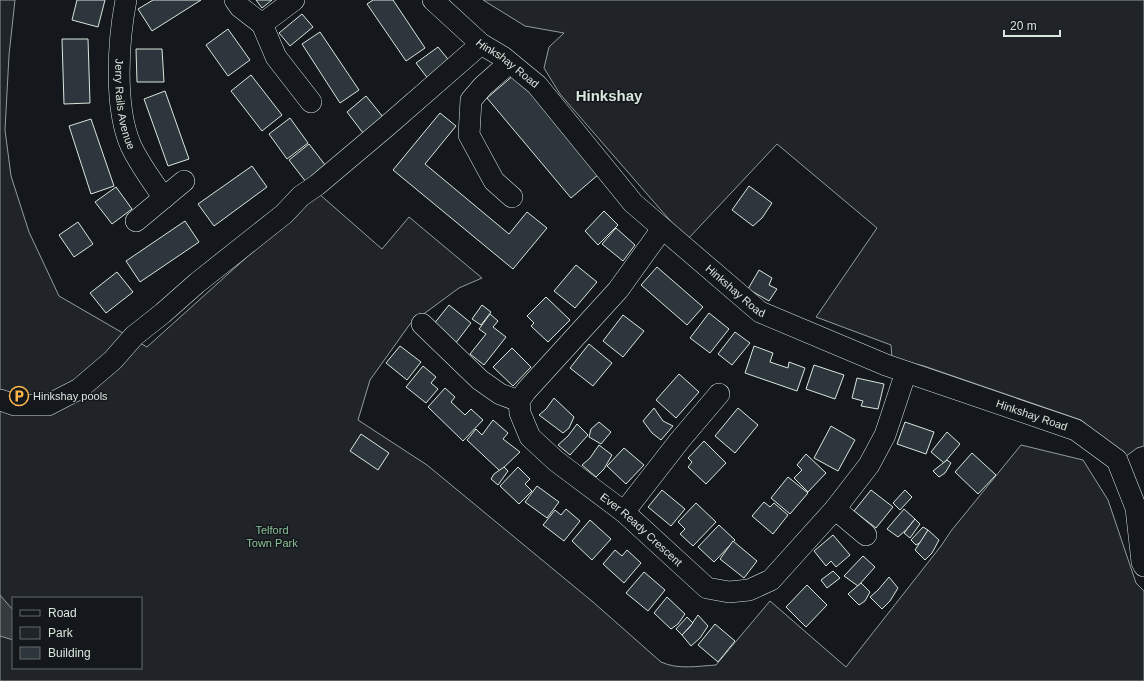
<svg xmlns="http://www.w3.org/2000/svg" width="1144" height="681" viewBox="0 0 1144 681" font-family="Arial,sans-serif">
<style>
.green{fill:#202428;stroke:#939e99;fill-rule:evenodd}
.water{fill:#363b3e;stroke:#939e99}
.building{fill:#2c363c;stroke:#d8e6dc}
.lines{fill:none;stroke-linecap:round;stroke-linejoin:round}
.minor-casing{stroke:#d8e6dc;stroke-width:22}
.minor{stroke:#14181c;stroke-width:21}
.labels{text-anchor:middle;stroke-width:3;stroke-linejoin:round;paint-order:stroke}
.street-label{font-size:11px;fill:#d8e6dc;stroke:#14181c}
.poi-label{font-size:11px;fill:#d8e6dc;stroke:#14181c;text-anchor:start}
.park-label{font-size:11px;fill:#8ac095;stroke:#14181c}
.district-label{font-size:15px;font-weight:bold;fill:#d8e6dc;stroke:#14181c}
</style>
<rect width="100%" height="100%" fill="#14181c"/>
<!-- green -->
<g class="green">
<path d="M0 0H15L9 55 5 130 11 176 29 232 59 296 147 347 318 193 382 249 409 217 482 278 459 288 410 324 370 380 358 420 427 465 593 602 661 662C678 670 698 666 716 665L770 601 846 667 941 546 951 531 1021 445 1083 460 1108 500 1136 583 1144 591V681H0ZM13 598H141V668H13Z"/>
<path d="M483 0H1144V446L1137 448 1125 457 1081 420 924 366 892 358 891 345 816 317 877 228 777 144 687 240 560 94 544 68 549 47 564 33 525 26Z"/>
</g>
<!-- water -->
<path class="water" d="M0 595 13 610V640L0 636Z"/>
<!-- building -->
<g class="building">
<path d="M77 0H105L98 27 72 20Z"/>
<path d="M153 0H201L152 31 138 9Z"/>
<path d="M256 0H272L262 8Z"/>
<path d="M373 0H393L425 48 406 61 367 4Z"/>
<path d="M302 14 313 27 290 46 279 33Z"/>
<path d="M228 29 250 60 228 76 206 45Z"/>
<path d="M320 32 359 90 340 103 302 44Z"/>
<path d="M62 39H88L90 103 64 104Z"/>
<path d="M438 47 451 63 429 80 416 63Z"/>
<path d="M136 49H162L164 82H137Z"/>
<path d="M515 74 599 174 571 198 487 98Z"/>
<path d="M251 75 282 115 262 131 231 91Z"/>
<path d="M165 91 189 159 168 166 144 99Z"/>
<path d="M366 96 383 117 363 133 347 112Z"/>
<path d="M440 113 456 126 425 164 509 234 527 212 547 228 513 269 393 170Z"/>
<path d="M290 118 308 143 287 159 269 134Z"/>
<path d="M91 119 114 186 91 194 69 126Z"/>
<path d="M309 144 326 166 306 182 289 160Z"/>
<path d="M252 166 267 187 214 226 198 204Z"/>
<path d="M749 186 772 203 762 218 753 226 732 210Z"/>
<path d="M116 187 132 209 112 224 95 202Z"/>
<path d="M604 211 618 225 598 245 585 231Z"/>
<path d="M185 221 199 242 140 282 126 261Z"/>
<path d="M78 222 93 244 74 257 59 235Z"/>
<path d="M616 228 635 245 623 261 602 244Z"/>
<path d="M576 265 597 282 575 308 554 291Z"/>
<path d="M657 267 703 307 687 325 641 285Z"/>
<path d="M759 270 772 278 769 285 777 289 769 301 748 289Z"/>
<path d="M117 272 133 292 106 313 90 293Z"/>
<path d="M546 297 570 320 548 342 531 326 534 323 527 316Z"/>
<path d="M449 305 471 323 455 344 433 325Z"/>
<path d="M482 305 491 312 481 325 472 319Z"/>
<path d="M709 313 729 329 710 353 690 338Z"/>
<path d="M490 314 498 321 493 327 506 337 484 365 470 354 486 334 479 329Z"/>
<path d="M623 315 644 331 623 357 603 341Z"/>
<path d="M735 332 750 343 732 365 718 354Z"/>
<path d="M589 344 612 363 593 386 570 368Z"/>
<path d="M400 346 421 362 407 380 386 363Z"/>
<path d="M754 346 773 353 770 362 788 368 789 362 805 368 797 391 745 373Z"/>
<path d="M512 348 531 367 513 386 493 367Z"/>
<path d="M814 365 844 375 835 399 806 389Z"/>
<path d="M423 366 436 377 431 383 438 389 426 403 406 387Z"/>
<path d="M679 374 699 392 676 418 656 400Z"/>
<path d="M857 378 884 384 878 409 861 406 863 401 852 398Z"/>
<path d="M445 388 455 397 451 402 465 415 471 409 483 420 463 441 428 407Z"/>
<path d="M554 398 574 417 569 428 563 433 539 415 546 409Z"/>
<path d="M654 408 663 421 673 426 661 440 652 433 643 421Z"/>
<path d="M738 408 758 425 735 453 715 436Z"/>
<path d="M493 420 508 433 503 439 520 452 500 471 467 440 476 429 482 435Z"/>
<path d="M599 422 611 432 601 444 589 437 591 429Z"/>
<path d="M905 422 934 432 926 454 897 444Z"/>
<path d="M577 424 588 435 570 455 558 445 568 436Z"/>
<path d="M831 426 855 440 838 471 814 458Z"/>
<path d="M947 432 960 444 944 463 931 452Z"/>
<path d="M361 434 389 453 378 470 350 451Z"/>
<path d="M704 441 726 463 706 484 688 467 692 462 688 458Z"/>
<path d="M599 445 612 455 604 469 596 477 582 465 590 458Z"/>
<path d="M624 448 644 465 626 484 607 466Z"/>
<path d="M972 453 996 475 978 494 955 472Z"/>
<path d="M806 454 826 473 808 492 794 478 802 470 797 465Z"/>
<path d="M947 460 951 463 945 473 939 477 933 471Z"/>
<path d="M504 467 508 471 498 485 491 479 494 474Z"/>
<path d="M518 467 530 479 525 484 532 491 519 504 500 486Z"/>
<path d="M788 477 808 493 790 514 771 498Z"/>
<path d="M537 486 559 502 547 518 525 502Z"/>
<path d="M662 490 685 509 671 526 648 507Z"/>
<path d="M871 490 893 507 876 528 854 511Z"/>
<path d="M905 490 912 497 900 510 893 503Z"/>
<path d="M764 502 770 507 774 503 788 515 773 534 752 516Z"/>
<path d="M696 503 716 522 693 546 680 534 685 529 678 522Z"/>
<path d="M566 509 580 521 564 541 543 525 555 510 561 515Z"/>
<path d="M904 509 915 519 906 530 898 537 887 529Z"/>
<path d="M915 519 920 524 910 538 904 533Z"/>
<path d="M590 520 611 539 592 560 572 541Z"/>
<path d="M719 525 735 540 714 562 698 547Z"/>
<path d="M923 527 928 530 921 542 916 545 911 540Z"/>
<path d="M928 530 939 540 932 553 925 560 915 550Z"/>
<path d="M833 535 850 555 836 567 831 561 826 566 814 551Z"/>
<path d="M733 541 757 561 744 578 720 559Z"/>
<path d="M615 550 622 556 627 550 641 563 624 583 603 564Z"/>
<path d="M863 556 875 567 858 586 844 576Z"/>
<path d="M833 571 840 578 827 588 821 580Z"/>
<path d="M644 572 665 590 648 611 626 593Z"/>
<path d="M889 577 898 588 890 601 882 609 870 597 878 590Z"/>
<path d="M861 583 870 592 865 601 859 605 848 594Z"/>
<path d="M807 585 827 605 806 627 786 607Z"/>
<path d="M667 597 685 614 678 624 671 629 654 613Z"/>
<path d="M698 615 708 626 700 638 691 646 682 635 689 628Z"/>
<path d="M687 617 693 623 682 635 676 629Z"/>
<path d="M715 624 735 641 718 662 698 645Z"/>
</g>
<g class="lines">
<!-- minor casing -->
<g class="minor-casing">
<g id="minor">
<path id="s1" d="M126 0C118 41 114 108 131 146 140 165 152 181 164 198"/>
<path d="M235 0 240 7 262 24 294 0"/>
<path id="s2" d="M433 0 481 44 503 57 537 85 633 203 760 312 886 365 1076 430 1117 460 1136 508 1142 562 1144 566"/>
<path d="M262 24 276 57 311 102"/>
<path d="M509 63 483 86 471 100 469 135 494 181 512 197"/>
<path d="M136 221 184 181"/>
<path id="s3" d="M662 229 618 290 526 391 519 401 520 413 530 437 556 461 624 512 707 588 729 592 749 590 771 580 835 509 869 465 885 435 906 372"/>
<path d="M422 324 480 380 500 394 519 401"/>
<path d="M0 400 15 405H48L79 389 113 360 134 336 163 313 197 283 284 214 301 196 317 185 387 126 481 44"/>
<path d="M835 509 866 535"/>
<path d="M624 512 680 440 719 394"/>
</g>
</g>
<!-- minor -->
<use href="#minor" class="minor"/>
</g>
<!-- icons -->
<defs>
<g id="parking-ring" transform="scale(1)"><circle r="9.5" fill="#14181c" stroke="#ffb74d" stroke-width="1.5"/><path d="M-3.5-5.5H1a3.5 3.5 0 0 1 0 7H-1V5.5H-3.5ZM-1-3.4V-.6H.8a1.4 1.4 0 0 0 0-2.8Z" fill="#ffb74d"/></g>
</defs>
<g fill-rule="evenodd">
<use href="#parking-ring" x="19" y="396"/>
</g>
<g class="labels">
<!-- street labels -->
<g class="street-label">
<text dy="4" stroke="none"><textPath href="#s2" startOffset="98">Hinkshay Road</textPath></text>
<text dy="4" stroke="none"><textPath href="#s1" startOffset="105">Jerry Rails Avenue</textPath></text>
<text dy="4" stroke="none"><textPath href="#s2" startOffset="422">Hinkshay Road</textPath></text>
<text dy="4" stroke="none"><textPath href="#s2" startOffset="745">Hinkshay Road</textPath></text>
<text dy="4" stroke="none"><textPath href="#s3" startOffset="407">Ever Ready Crescent</textPath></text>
</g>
<!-- poi labels -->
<g class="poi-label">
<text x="33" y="400">Hinkshay pools</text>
</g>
<!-- park labels -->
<g class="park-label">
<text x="272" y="534">Telford<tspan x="272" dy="13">Town Park</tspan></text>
</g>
<!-- district labels -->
<g class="district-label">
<text x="609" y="101">Hinkshay</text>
</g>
</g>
<!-- legend -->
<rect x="12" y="597" width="130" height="72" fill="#14181c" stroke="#626a69"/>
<rect x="20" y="610" width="20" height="6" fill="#14181c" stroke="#626a69"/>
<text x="48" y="617" font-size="12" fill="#d8e6dc">Road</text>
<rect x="20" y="627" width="20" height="12" fill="#202428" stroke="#626a69"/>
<text x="48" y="637" font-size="12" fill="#d8e6dc">Park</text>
<rect x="20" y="647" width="20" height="12" fill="#2c363c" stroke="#626a69"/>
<text x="48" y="657" font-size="12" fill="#d8e6dc">Building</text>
<!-- scale -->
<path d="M1004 30v6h56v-6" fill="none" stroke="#d8e6dc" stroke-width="2"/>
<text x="1010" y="30" font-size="12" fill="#d8e6dc" stroke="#14181c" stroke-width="3" paint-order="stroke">20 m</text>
</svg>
